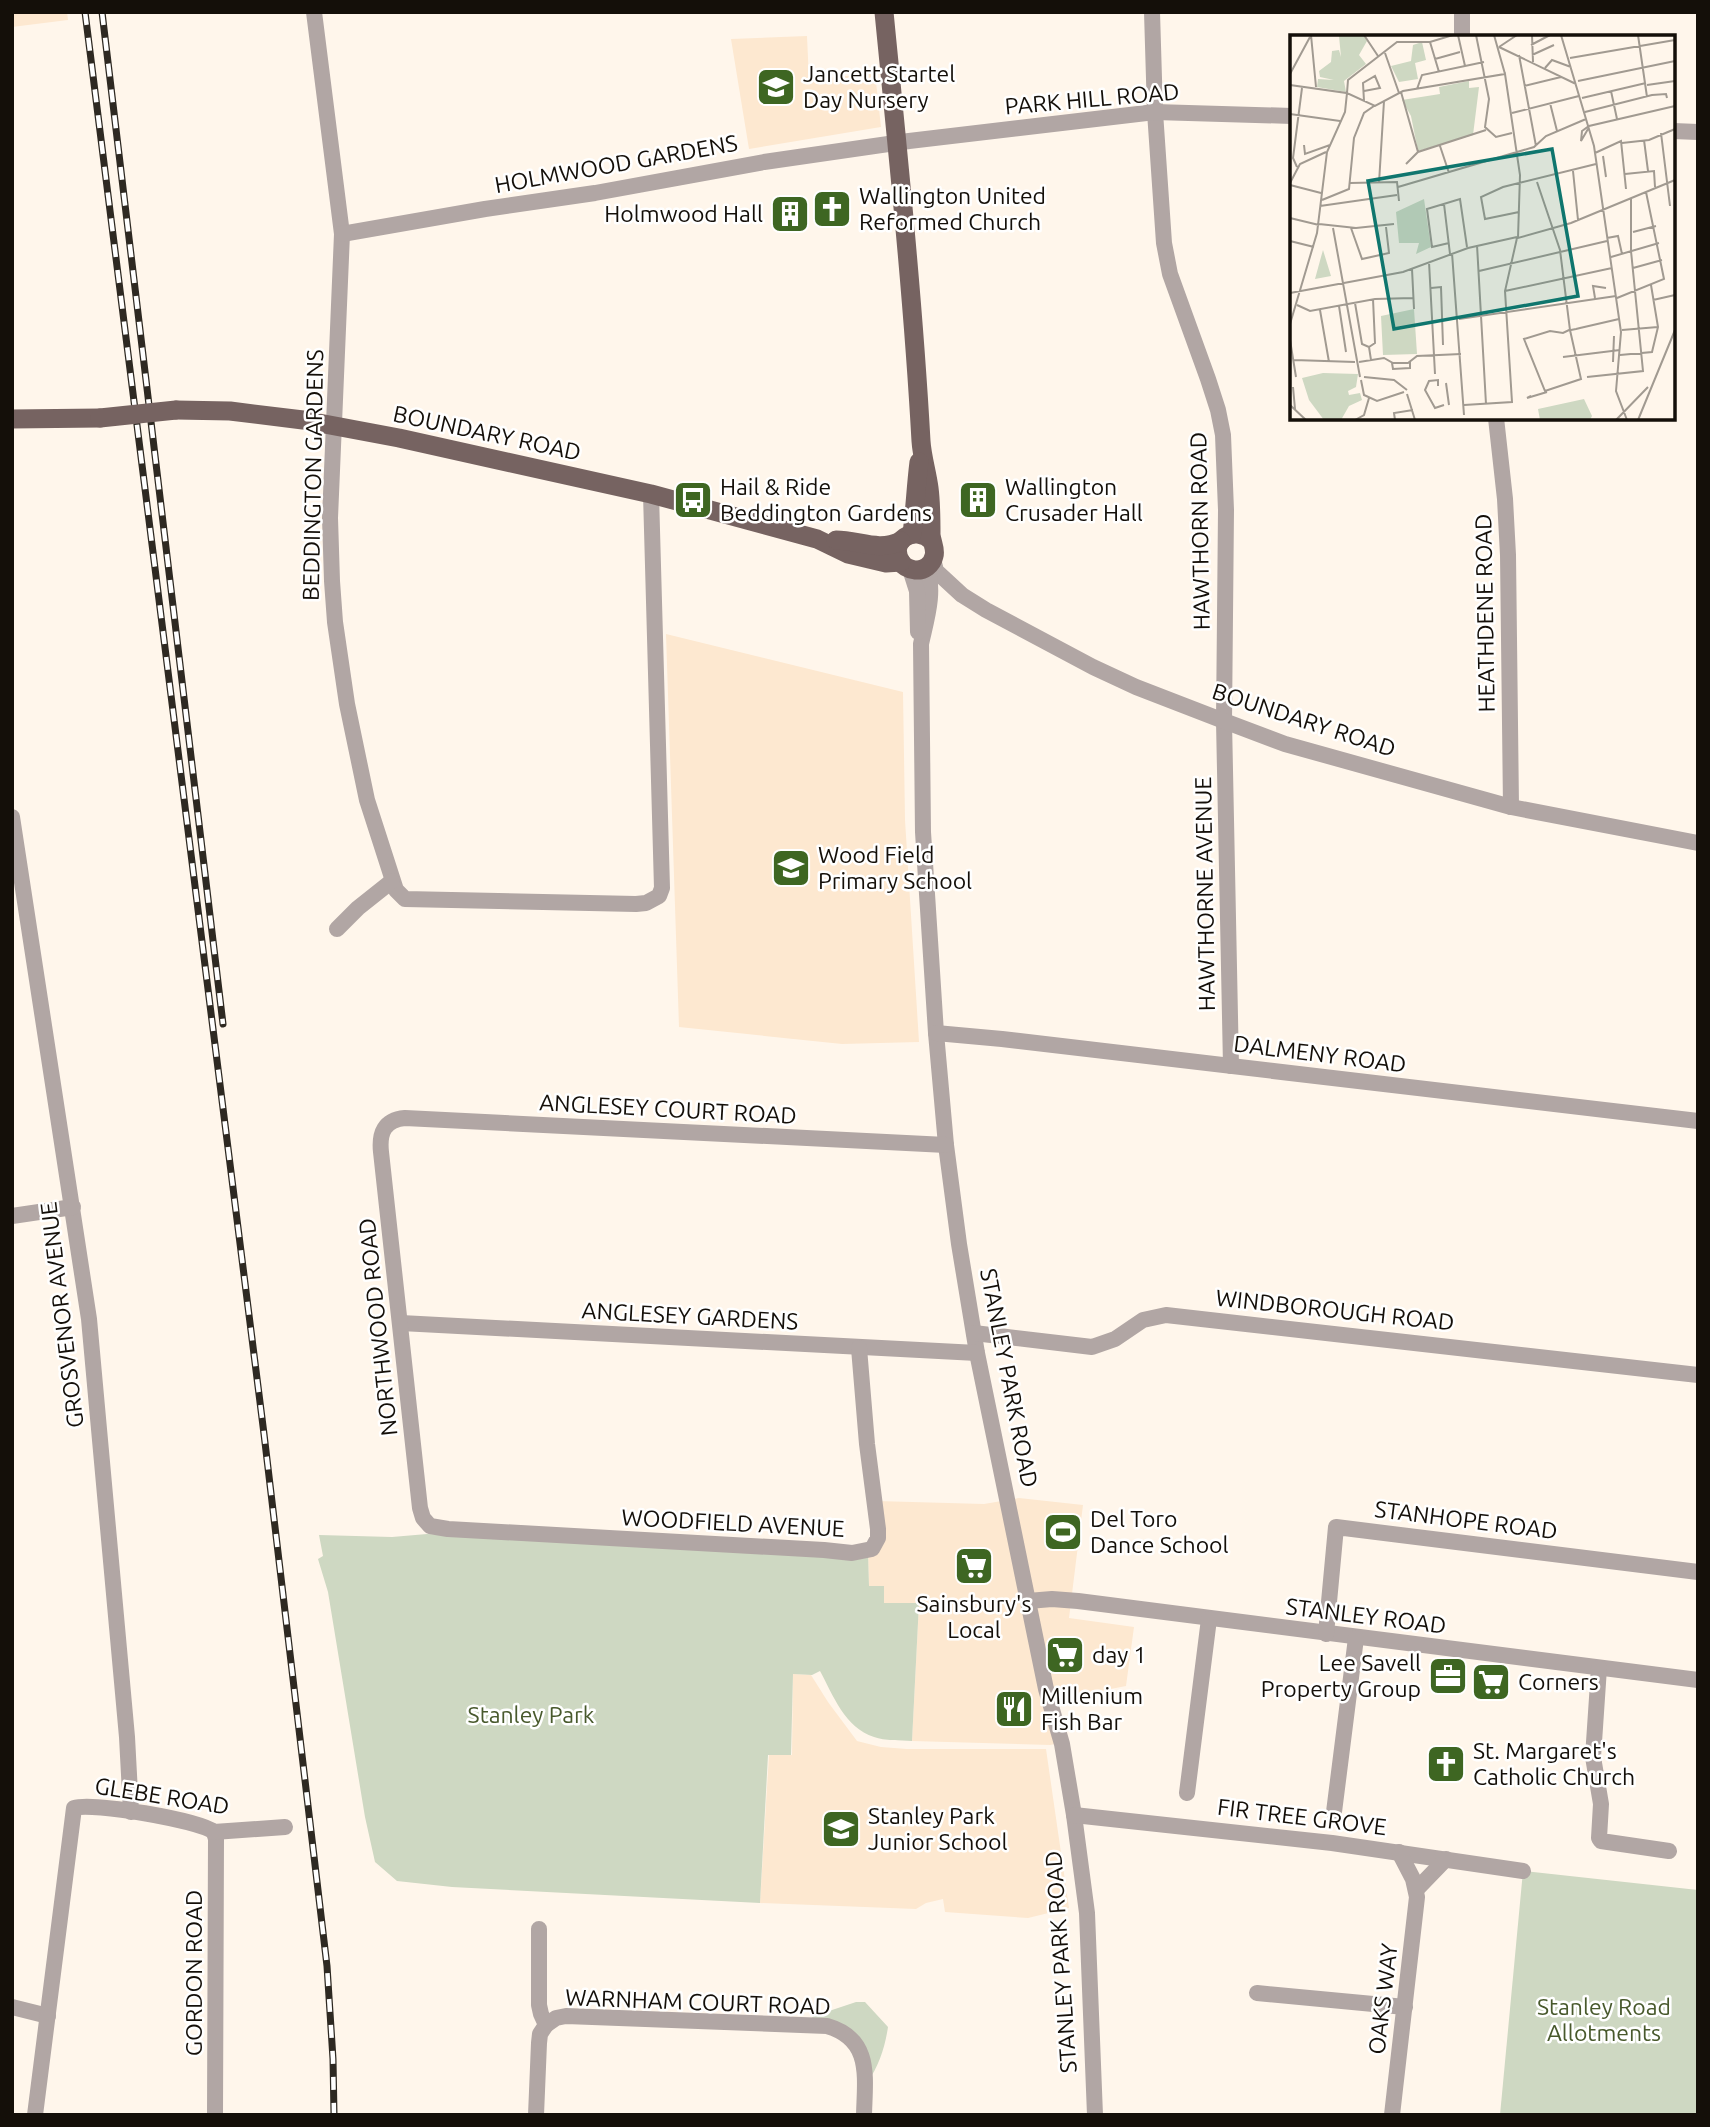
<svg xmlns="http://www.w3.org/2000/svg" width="1710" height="2127" viewBox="0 0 1710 2127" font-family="Ubuntu,sans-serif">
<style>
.built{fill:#fde8d0}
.green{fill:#ced8c2}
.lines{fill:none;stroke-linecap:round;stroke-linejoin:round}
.minor{stroke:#b1a6a4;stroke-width:16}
.major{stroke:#766361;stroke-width:19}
.rail-casing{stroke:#2e2922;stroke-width:7}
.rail{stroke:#fff;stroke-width:4.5;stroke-dasharray:13;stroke-linecap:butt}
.major-bridge{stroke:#766361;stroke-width:19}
.labels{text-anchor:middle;stroke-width:5;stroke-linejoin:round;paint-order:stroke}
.poi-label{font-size:23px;fill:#140f09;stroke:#fff;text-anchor:start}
.street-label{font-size:23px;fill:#140f09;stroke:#fff}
.park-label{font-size:23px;fill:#48592c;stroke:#fff}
.inset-road{fill:none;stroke:#a19a91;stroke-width:2}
.view{fill:#0f766e;fill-opacity:0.15;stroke:#0f766e;stroke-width:3.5}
.inset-edge{fill:none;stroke:#140f09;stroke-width:3.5}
</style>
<rect width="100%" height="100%" fill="#fff6eb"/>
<!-- built -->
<g class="built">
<path d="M12 12H67L68 20 12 27Z"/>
<path d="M807 36 809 80 875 73 881 127 749 149 731 39Z"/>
<path d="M666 634 903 692 905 820 919 1042 842 1044 679 1027Z"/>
<path d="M1019 1498 1083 1505 1069 1618 1134 1627 1126 1686 1044 1702 1055 1744 1050 1745 912 1741 919 1604 884 1603 869 1586 868 1552 876 1501 984 1504Z"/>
<path d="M793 1674 811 1675 828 1702 857 1741 881 1747 907 1749H1046L1069 1908 1028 1918 945 1912 943 1899 926 1903 916 1909 760 1903 769 1755H792Z"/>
</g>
<!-- green -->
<g class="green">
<path d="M427 1534 868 1552 869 1586H884V1603H919L912 1741C900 1740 885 1741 874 1737 845 1728 833 1695 820 1671L812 1675 793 1674 791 1755H768L760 1903 452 1887 397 1881 375 1862 365 1817 328 1592 318 1559 323 1556 319 1535 392 1537Z"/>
<path d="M1523 1871 1698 1890V2115H1500Z"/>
<path d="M856 2002H865L888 2027C885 2047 879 2066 867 2083L863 2049 805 2023 814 2016Z"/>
</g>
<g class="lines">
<!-- minor -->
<g class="minor">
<path d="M314 12 342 234 330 518 332 581 335 622 347 704 367 800 396 890 405 899 636 904 646 903 659 896 662 888 651 494"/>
<path d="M1152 12 1155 112 1164 243 1170 274 1208 379 1218 410 1223 435 1226 510 1224 721 1231 1066"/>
<path d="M1462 12V37"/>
<path d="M1673 131 1698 132"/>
<path d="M342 234 485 209 595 193 764 162 909 141 1155 112 1292 116"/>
<path d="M1496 418 1505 499 1508 555 1511 807"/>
<path d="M933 559 936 571 962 595 986 610 1093 667 1136 687 1224 721 1285 744 1511 807 1698 843"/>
<path d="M926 567C936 590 926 621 921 644L923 832 936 1033 946 1145 959 1244 977 1353 1046 1689 1062 1744 1074 1815 1087 1913 1095 2115"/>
<path d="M910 569 917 591 918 632"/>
<path d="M12 817 89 1319 127 1737 131 1812"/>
<path d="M337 929 358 908 392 881"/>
<path d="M936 1033 1002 1039 1698 1121"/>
<path d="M12 1216 73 1207"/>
<path d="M401 1323 977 1353"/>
<path d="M974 1333 1092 1347 1115 1339 1143 1320 1166 1315 1698 1375"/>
<path d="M859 1348 867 1444 878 1529V1538L872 1549 852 1553 824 1550 448 1529 430 1526 423 1518 420 1508 381 1152C379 1133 384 1120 405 1118L946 1145"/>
<path d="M1028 1601 1052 1599 1078 1601 1698 1680"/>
<path d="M1326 1634 1336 1527 1698 1572"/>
<path d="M1599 1668 1593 1757 1601 1804 1599 1838 1601 1841 1669 1851"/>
<path d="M1187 1793 1209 1619"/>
<path d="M1334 1812 1356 1638"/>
<path d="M1074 1815 1332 1843 1523 1871"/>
<path d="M214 1832 216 1839 215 2115"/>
<path d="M1417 1889 1446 1859"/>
<path d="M1257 1993 1405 2007"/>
<path d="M12 2007 48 2016"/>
<path d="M546 2025 556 2018 566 2016 827 2026C872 2039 865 2076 864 2115"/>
<path d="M35 2115 74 1808C92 1802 198 1820 214 1832L285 1827"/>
<path d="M536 2115 539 2043 540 2034 546 2025 541 2014 539 2005V1929"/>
<path d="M1392 2115 1417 1897 1413 1879 1399 1852"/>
</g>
<!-- major -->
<g class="major">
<path d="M884 12C898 155 913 297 921 441 922 457 927 472 929 488 931 503 931 520 931 535 932 543 936 549 934 556 932 565 924 571 915 570 909 569 904 567 901 562 888 541 914 524 932 541"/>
<path d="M176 410 230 411 303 420 399 438 651 494 817 539 848 554 886 563 901 562"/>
<path d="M12 419 100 418"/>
<path d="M912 534C915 510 916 486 919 462"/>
<path d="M836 540C859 540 878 552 901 541"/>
</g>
<!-- rail casing -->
<g class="rail-casing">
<g id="rail">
<path d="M85 12 264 1434 327 1966 333 2059 334 2115"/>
<path d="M102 12 223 1024"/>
</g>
</g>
<!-- rail -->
<use href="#rail" class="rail"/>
<!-- major-bridge -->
<path class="major-bridge" d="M100 418 176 410"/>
</g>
<!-- icons -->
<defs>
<g id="school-square" transform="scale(2.0125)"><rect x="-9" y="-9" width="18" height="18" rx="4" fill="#3e6622" stroke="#fff"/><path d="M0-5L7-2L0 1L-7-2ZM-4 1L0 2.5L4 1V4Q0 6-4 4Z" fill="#fff"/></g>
<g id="church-square" transform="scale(2.0125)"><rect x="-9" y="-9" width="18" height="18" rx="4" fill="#3e6622" stroke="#fff"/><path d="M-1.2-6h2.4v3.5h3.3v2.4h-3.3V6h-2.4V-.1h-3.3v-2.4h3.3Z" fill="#fff"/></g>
<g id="building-square" transform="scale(2.0125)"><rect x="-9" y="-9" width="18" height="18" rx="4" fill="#3e6622" stroke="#fff"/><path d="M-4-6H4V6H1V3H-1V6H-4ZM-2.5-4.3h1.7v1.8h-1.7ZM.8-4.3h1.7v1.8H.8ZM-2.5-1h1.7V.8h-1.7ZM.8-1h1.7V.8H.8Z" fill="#fff"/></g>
<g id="bus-square" transform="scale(2.0125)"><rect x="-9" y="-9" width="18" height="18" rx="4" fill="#3e6622" stroke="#fff"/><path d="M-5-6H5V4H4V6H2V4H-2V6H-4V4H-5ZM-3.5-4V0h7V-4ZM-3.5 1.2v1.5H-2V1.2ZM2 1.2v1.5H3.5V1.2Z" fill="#fff"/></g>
<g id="stadium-square" transform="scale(2.0125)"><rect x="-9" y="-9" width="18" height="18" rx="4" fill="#3e6622" stroke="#fff"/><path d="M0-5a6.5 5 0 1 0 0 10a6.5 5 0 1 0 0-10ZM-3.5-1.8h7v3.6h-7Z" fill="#fff"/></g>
<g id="supermarket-square" transform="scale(2.0125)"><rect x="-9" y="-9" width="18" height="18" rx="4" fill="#3e6622" stroke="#fff"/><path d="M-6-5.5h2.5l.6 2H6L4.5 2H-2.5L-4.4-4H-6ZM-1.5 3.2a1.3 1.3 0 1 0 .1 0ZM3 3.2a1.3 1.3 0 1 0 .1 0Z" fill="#fff"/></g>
<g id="office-square" transform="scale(2.0125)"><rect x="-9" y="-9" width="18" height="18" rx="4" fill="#3e6622" stroke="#fff"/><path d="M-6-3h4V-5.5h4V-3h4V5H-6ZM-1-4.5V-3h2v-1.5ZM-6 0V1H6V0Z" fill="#fff"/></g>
<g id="restaurant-square" transform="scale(2.0125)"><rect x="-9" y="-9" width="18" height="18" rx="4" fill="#3e6622" stroke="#fff"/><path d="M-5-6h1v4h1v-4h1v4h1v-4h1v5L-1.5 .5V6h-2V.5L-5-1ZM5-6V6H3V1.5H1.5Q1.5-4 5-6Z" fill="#fff"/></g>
</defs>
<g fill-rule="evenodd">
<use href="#school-square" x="776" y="87"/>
<use href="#church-square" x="832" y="209"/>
<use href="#building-square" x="790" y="214"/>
<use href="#bus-square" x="693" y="500"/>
<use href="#building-square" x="978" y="500"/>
<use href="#school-square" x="791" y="868"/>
<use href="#stadium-square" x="1063" y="1532"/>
<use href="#supermarket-square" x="974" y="1566"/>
<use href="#supermarket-square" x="1065" y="1655"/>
<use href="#office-square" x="1448" y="1676"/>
<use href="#supermarket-square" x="1491" y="1682"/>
<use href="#restaurant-square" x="1014" y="1709"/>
<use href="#church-square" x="1446" y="1764"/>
<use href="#school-square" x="841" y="1829"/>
</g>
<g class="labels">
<!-- poi labels -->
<g class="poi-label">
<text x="803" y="82">Jancett Startel<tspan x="803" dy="26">Day Nursery</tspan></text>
<text x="859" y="204">Wallington United<tspan x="859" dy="26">Reformed Church</tspan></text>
<text x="763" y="222" text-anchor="end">Holmwood Hall</text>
<text x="720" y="495">Hail &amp; Ride<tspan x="720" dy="26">Beddington Gardens</tspan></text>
<text x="1005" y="495">Wallington<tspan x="1005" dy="26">Crusader Hall</tspan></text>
<text x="818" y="863">Wood Field<tspan x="818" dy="26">Primary School</tspan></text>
<text x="1090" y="1527">Del Toro<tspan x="1090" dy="26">Dance School</tspan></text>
<text x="974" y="1612" text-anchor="middle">Sainsbury's<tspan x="974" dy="26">Local</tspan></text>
<text x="1092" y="1663">day 1</text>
<text x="1421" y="1671" text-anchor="end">Lee Savell<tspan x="1421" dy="26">Property Group</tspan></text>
<text x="1518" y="1690">Corners</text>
<text x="1041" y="1704">Millenium<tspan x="1041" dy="26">Fish Bar</tspan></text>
<text x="1473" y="1759">St. Margaret's<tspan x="1473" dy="26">Catholic Church</tspan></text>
<text x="868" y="1824">Stanley Park<tspan x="868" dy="26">Junior School</tspan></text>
</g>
<!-- street labels -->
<g class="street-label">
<text transform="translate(1092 99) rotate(-5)" y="8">PARK HILL ROAD</text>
<text transform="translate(616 164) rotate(-10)" y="8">HOLMWOOD GARDENS</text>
<text transform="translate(487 433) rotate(12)" y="8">BOUNDARY ROAD</text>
<text transform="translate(313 475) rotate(-89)" y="8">BEDDINGTON GARDENS</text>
<text transform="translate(1200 531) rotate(-91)" y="8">HAWTHORN ROAD</text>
<text transform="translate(1485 613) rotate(-91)" y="8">HEATHDENE ROAD</text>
<text transform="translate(1304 720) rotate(18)" y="8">BOUNDARY ROAD</text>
<text transform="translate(1205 894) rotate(-91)" y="8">HAWTHORNE AVENUE</text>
<text transform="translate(1320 1054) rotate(7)" y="8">DALMENY ROAD</text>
<text transform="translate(668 1109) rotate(3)" y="8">ANGLESEY COURT ROAD</text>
<text transform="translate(1335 1310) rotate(6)" y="8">WINDBOROUGH ROAD</text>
<text transform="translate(62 1315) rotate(-97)" y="8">GROSVENOR AVENUE</text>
<text transform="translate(690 1316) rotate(3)" y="8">ANGLESEY GARDENS</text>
<text transform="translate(378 1327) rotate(-96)" y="8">NORTHWOOD ROAD</text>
<text transform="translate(1009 1378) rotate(79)" y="8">STANLEY PARK ROAD</text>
<text transform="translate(1466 1520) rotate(7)" y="8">STANHOPE ROAD</text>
<text transform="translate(733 1523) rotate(3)" y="8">WOODFIELD AVENUE</text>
<text transform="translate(1366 1616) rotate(7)" y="8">STANLEY ROAD</text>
<text transform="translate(162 1796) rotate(9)" y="8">GLEBE ROAD</text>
<text transform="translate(1302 1817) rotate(7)" y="8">FIR TREE GROVE</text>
<text transform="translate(1061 1962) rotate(-94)" y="8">STANLEY PARK ROAD</text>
<text transform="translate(194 1973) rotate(-90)" y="8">GORDON ROAD</text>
<text transform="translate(1383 1999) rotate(-83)" y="8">OAKS WAY</text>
<text transform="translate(698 2002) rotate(2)" y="8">WARNHAM COURT ROAD</text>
</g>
<!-- park labels -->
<g class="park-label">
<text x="531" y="1723">Stanley Park</text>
<text x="1604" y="2015">Stanley Road<tspan x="1604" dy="26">Allotments</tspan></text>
</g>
</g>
<!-- overview -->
<g transform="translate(1290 35)">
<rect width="385" height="385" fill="#fff6eb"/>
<path d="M74 0 77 6 69 20 76 29 54 46 56 57 27 52 28 44 44 45 30 42 29 36 41 27 42 16 49 15 51 22 49 1ZM132 7 136 25 125 28 128 44 109 47 101 31 121 26 123 10ZM179 46V53L189 52 183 100 128 116 121 81 112 65 150 59 149 52ZM134 164 141 212 126 219 129 208H109L106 177ZM33 215 41 241 25 244 31 222ZM124 274 127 319 93 320 91 281ZM33 338 68 339 66 352 58 356 59 360 70 358 72 365 59 371 51 385H34L19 365 12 343ZM294 364 302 381 300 385H250L248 374Z" fill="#ced8c2"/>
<path class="inset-road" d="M21 0 26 52M74 0 88 21M168 0 175 31M186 0 199 64 195 92 206 102 222 98M204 0 215 39M242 0 243 27M271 0 304 111 331 297 326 356 337 385M348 0 357 62M140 7 149 37M241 10 260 0M209 12 286 49M209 12 227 0M95 18 109 58M229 20 246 111M242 20 264 10M280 23 385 5M145 24 170 17M255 33 262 25 281 32M0 39 20 2M288 46 385 26M0 50 57 58 58 45 107 7H140L163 0M357 50 385 46M234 51 271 42M127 54 132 40 194 27M321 56 327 84M111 57 128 117M292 63 356 48M74 66 73 48 85 41 90 53 74 56M260 68 267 96M295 77 362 60 376 59 377 63M222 78 289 61M0 79 50 86M298 94 291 106 292 96 299 91 385 71M371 98 380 171M354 105 358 136M332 108 359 105 385 94M14 110 15 119 40 110M150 111 159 138M305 118 331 106 336 154M313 121 316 142M116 129 128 117 196 95M7 132 3 123 12 53M283 136 288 185M335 139 364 136 365 152M247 147 270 215 280 295 291 344 255 356 234 304 260 296 273 298 279 295H281L286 294 290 293 329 284M0 148 10 129 36 117M60 148 107 147 109 166M89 148 94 66M0 150 31 158M108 152 244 112 256 101 296 84M32 165 59 154 64 103 74 78 84 71M154 169 160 219M30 171 107 160M229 177 195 184 191 162 213 152 306 129M0 183 29 190M29 189 66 193 104 189M43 193 70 342M61 193 72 224 99 218 96 192M343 197 366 191M317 203 328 201 332 219M0 206 24 212M159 208 142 212 137 174 170 164 177 212M187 210 196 369M162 218 174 380M321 222 369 208M139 227 145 339M343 233 372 225M122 234 124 274M189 236 317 206M141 253 151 252 153 310M215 256 322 233M0 258 113 237 178 213 227 202M305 263 303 251 316 253M327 263 374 244 356 157M363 265 385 260M65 268 72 309 79 312 81 325M7 270 20 276 85 264 123 263M49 271 56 317M30 275 39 327M169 284 326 261M0 289 27 198 37 117 55 77 57 58 85 71 113 56 215 39 230 140 228 203 281 188 385 145M332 295 368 292M0 305 6 342M79 312 85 308 83 264M330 320 362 317 368 292 361 250M273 322 330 315M4 325 65 327M69 327 94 323 103 328H118L127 321 171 319M323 327 324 301M102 328 103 334 120 333V327M74 342 104 345 117 355M297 342 353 336 341 216V164M71 345 74 360 87 366 114 357M156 348 159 370M148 351V345L139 346 135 355 145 373 154 370M3 352 5 374M117 359 125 385M241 361 237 363 257 357M0 370 16 385M174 370 222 367 215 256 227 203M65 385 74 380 79 363M105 385 104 378 123 375M326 385 358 352M348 385 385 295"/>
<path class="view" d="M262 114 288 261 104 294 78 146Z"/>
<rect width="385" height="385" class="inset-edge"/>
</g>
<!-- border -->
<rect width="1710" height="2127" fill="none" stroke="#140f09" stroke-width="28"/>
</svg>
